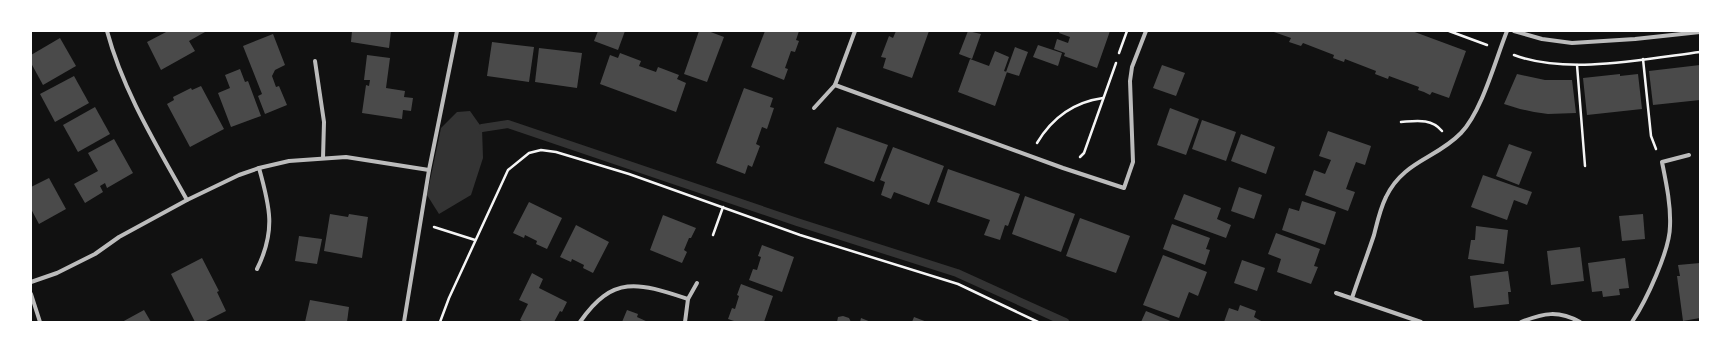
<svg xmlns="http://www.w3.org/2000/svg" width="1731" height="353" viewBox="0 0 1731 353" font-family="Rubik,sans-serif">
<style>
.water{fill:#333}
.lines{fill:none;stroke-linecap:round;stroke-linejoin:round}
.stream{stroke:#333;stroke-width:8}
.building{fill:#4a4a4a}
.path{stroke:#f5f5f5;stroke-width:2.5}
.minor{stroke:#bcbcbc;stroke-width:4}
</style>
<rect width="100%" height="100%" fill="#111"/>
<!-- water -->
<path class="water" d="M470 111 482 128 483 158 471 195 439 214 427 195 441 128 457 112Z"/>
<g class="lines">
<!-- stream -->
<path class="stream" d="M482 128 508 124 797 222 957 273 1065 322"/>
</g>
<!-- building -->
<g class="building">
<path d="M168 31 205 32 189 41 195 51 161 70 147 42Z"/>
<path d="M352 31H391L389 48 351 42Z"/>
<path d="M598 31H625L618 50 594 41Z"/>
<path d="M699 31H708L724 37 707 82 684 74Z"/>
<path d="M765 31H799L796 40 799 41 795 52 791 51 785 68 788 69 784 80 751 67Z"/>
<path d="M896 31H929L912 78 883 68 886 58 881 57 889 36 893 38Z"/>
<path d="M968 31 981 34 972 59 959 54Z"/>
<path d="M1060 31H1110L1097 68 1064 56 1065 53 1054 49 1057 39 1068 43 1070 37 1059 33Z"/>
<path d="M1271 31H1412L1466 51 1449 98 1432 92 1430 95 1424 92 1418 90 1419 87 1389 76 1388 79 1375 74 1376 71 1345 59 1344 62 1333 58 1334 55 1303 43 1301 46 1289 42 1291 38Z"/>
<path d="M273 34 285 65 275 70 272 76 276 87 279 86 287 105 265 114 258 96 262 94 243 46Z"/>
<path d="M60 38 76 66 43 85 31 63V55Z"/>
<path d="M492 42 534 47 529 82 487 76Z"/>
<path d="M1038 45 1062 53 1058 66 1033 57Z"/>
<path d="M1015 47 1028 52 1019 76 1006 72Z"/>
<path d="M539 48 582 53 577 88 535 82Z"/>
<path d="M995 51 1009 57 1004 71 1007 72 995 106 958 92 970 59 989 66Z"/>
<path d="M620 53 641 61 639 66 656 72 658 67 679 75 677 79 686 83 676 112 600 84 610 55 618 58Z"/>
<path d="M367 55 390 58 386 88 405 91 404 97 413 98 411 111 403 110 402 119 362 113 366 85 369 86 370 80H364Z"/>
<path d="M1162 65 1185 73 1176 96 1153 88Z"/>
<path d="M1700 65V100L1653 105 1649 71Z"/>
<path d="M240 69 245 82 248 81 261 116 231 127 218 93 230 88 225 75Z"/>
<path d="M1517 74 1545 80H1572L1576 113 1548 114 1534 112 1520 109 1504 104Z"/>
<path d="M1620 74V76L1638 74 1642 109 1587 115 1583 78Z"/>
<path d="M74 76 89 103 55 122 40 94Z"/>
<path d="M201 86 224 129 190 147 167 104 174 100 173 97 191 88 192 90Z"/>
<path d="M744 88 773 98 770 107 774 108 767 129 762 127 756 144 760 146 752 167 748 165 745 174 716 163Z"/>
<path d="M95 107 110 134 78 152 63 125Z"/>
<path d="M1170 108 1199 119 1186 155 1157 145Z"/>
<path d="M1202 120 1236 132 1226 161 1192 149Z"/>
<path d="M837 127 888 145 874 182 824 163Z"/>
<path d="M1328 131 1371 146 1365 165 1356 162 1351 175 1346 189 1355 192 1348 211 1305 195 1314 170 1325 174 1331 160 1319 156Z"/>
<path d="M1241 134 1275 147 1266 174 1231 161Z"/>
<path d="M114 139 133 173 107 188 105 183 100 186 103 192 85 203 74 184 98 171 88 153Z"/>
<path d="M1509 144 1532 152 1519 185 1496 176Z"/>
<path d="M893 147 944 166 929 205 894 192 891 199 881 195 885 182 880 180Z"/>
<path d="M948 169 1020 194 1008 226 1005 225 1000 240 984 235 990 220 937 202Z"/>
<path d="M1483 175 1532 192 1527 205 1514 200 1507 220 1471 207Z"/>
<path d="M49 178 66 209 39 224 31 209V187Z"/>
<path d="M1239 187 1262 195 1254 219 1231 211Z"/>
<path d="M1184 194 1221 208 1217 219 1231 225 1226 238 1174 219Z"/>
<path d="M1025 196 1075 214 1061 252 1012 234Z"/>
<path d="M1302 201 1336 212 1325 245 1282 230 1289 208 1299 211Z"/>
<path d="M529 202 562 218 547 249 536 244 537 241 525 235 524 238 513 233Z"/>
<path d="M330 214 348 217 349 214 368 217 362 258 324 251Z"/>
<path d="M1643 214 1645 239 1622 241 1619 216Z"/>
<path d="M663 215 696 228 691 238H689L684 250 687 252 682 263 650 250Z"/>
<path d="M1080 218 1130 236 1116 273 1066 256Z"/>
<path d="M1172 224 1210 238 1206 249 1210 250 1205 265 1163 249Z"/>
<path d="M576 225 609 242 593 273 583 268 584 265 572 259 571 262 560 257Z"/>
<path d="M1476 226 1508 230 1504 264 1468 259 1471 240H1475Z"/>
<path d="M1276 233 1320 249 1314 266 1318 267 1311 284 1277 272 1281 259 1268 254Z"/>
<path d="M299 236 322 239 317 264 295 261Z"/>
<path d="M762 245 794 257 782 292 749 280 753 269 757 270 761 257 758 256Z"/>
<path d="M1580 247 1584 281 1551 285 1547 251Z"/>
<path d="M1163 255 1207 272 1198 296 1189 292 1179 318 1143 305Z"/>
<path d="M202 258 219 291 217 292 226 311 204 322H195L171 274Z"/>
<path d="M1625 258 1629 288 1619 289 1620 295 1603 297 1602 291 1592 292 1588 263Z"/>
<path d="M1242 260 1265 268 1257 291 1234 283Z"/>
<path d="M1700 263V318L1683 321 1677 276H1680L1678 265Z"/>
<path d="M1508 271 1511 292H1508L1509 304 1474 308 1470 276Z"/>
<path d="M532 273 543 279 539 288 567 302 562 312 560 311 554 322H524L520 320 528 304 519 300Z"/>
<path d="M741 284 773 296 764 322H737L728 319 732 308 735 309 739 296 737 295Z"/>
<path d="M310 300 349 307 347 322H305Z"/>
<path d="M1240 305 1256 311 1254 317 1263 322H1224L1229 308 1238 311Z"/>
<path d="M144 310 151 322H122Z"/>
<path d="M627 310 638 314 637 317 648 322H622Z"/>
<path d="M1146 311 1173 322H1141Z"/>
<path d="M843 316 849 318 851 322H837L838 317Z"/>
<path d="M914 317 927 322H912Z"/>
<path d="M861 318 871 322H860Z"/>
</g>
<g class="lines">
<!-- path -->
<g class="path">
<path d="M1449 31 1487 45"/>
<path d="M1119 53 1127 31"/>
<path d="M1514 55C1566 75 1645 59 1700 52"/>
<path d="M1643 59 1651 136 1656 149"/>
<path d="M1577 65 1585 166"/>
<path d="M1401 122C1416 121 1431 118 1442 131"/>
<path d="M1037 143C1052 118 1074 102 1103 98"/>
<path d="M1080 157 1084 153 1116 63"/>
<path d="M434 227 475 240"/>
<path d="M713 235 723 207"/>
<path d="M440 322 449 298 508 170 529 153 541 150 556 152 629 174 800 235 958 284 1038 322"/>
</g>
<!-- minor -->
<g class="minor">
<path d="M107 31C123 91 157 146 187 200"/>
<path d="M1514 31 1542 39 1572 43 1635 39 1700 32"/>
<path d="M315 61 324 122 323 158"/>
<path d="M835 85 1063 168 1124 188 1133 162 1130 81 1132 67 1146 31"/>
<path d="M814 108 835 85 855 31"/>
<path d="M257 269C276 231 270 207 259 168"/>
<path d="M31 282 57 273 95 254 119 237 187 200 239 175 259 168 289 161 346 157 429 170"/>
<path d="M1336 293 1421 322"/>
<path d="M31 294 40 322"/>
<path d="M1352 298C1359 277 1367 256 1374 235 1377 223 1380 209 1386 197 1403 161 1436 159 1461 133 1482 111 1495 61 1507 31"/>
<path d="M404 322 429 170 457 31"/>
<path d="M580 322C613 274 639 283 688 299"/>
<path d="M685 322 688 299 697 283"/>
<path d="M1521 322C1544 313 1558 310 1580 322"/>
<path d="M1632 322C1646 301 1670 250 1670 226 1671 205 1666 182 1662 162L1689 155"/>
</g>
</g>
<!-- border -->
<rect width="1731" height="353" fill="none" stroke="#ffffff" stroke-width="64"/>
</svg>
